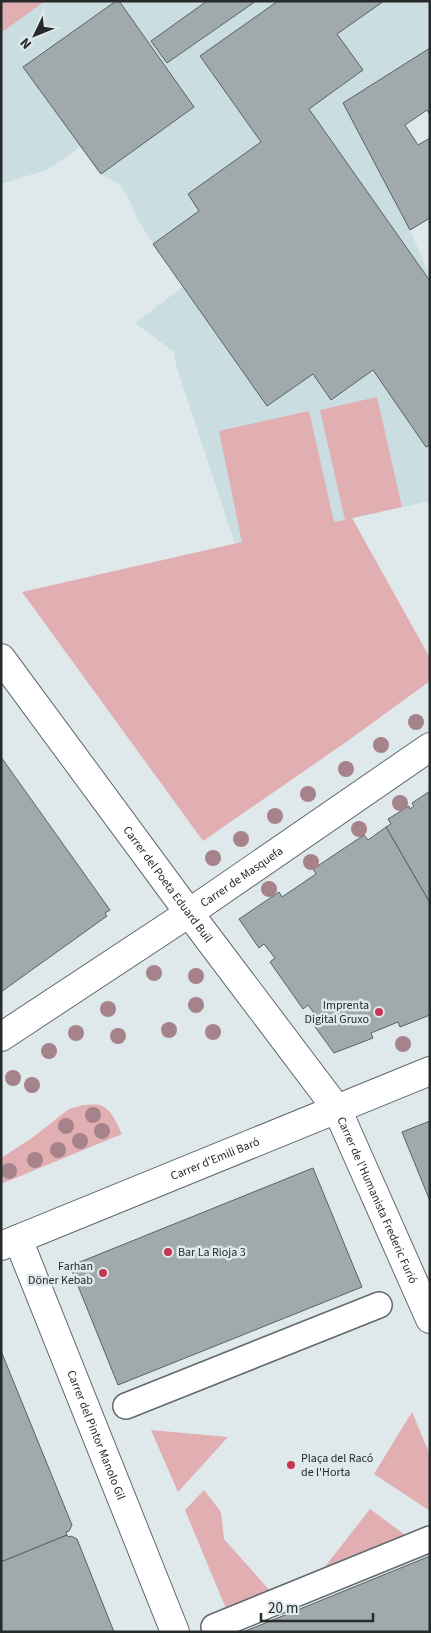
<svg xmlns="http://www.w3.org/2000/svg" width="431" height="1633" viewBox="0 0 431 1633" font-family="'Source Sans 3',sans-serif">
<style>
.built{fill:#cadde0}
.green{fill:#e1aeb2}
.building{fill:#a0a9ab;stroke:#596163}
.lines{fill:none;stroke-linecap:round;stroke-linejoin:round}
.pedestrian-casing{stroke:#61696c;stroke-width:28}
.minor-casing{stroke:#61696c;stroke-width:30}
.tertiary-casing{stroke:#61696c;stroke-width:30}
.pedestrian{stroke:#fff;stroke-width:25}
.minor{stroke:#fff;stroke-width:28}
.tertiary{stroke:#fff;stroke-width:28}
.tree{fill:#a6828a}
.poi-dot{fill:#c53554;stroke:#dfe9eb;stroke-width:2}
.labels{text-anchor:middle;stroke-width:5;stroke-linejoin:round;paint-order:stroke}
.street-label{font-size:12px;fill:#272a2b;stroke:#dfe9eb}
.poi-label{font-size:12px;fill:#272a2b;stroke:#dfe9eb;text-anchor:end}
</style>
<rect width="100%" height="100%" fill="#dfe9eb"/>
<!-- built -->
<path class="built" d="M1 1H430V48L343 103 410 230 430 277V501L235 544 176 365 174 352 135 323 184 286 153 244 136 216 129 199 120 185 98 172 80 147 47 170 1 184Z"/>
<!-- green -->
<g class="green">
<path d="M1 1H45L1 33Z"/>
<path d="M377 397 402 507 352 518 430 658V681L349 740 203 841 22 592 242 542 219 431 309 411 334 522 345 520 320 410Z"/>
<path d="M83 1105C88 1105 95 1104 100 1105 112 1109 117 1124 122 1134L1 1184V1158L32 1138 69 1109Z"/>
<path d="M412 1412 430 1455V1511L374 1474Z"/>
<path d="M151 1430 228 1437 178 1492Z"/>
<path d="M204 1490 221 1512 224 1539 271 1592 227 1611 185 1510Z"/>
<path d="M370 1509 408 1537 324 1568Z"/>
</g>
<!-- building -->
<g class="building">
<path d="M116 1H119L194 107 101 174 23 67Z"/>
<path d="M207 1H256L167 63 151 41Z"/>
<path d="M278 1H384L337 34 363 70 309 109 430 281V445L426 447 373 370 331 400 313 374 267 406 153 244 199 211 188 194 261 142 200 56Z"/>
<path d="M430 48V115L427 110 405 125 418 145 430 138V218L410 230 343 103Z"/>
<path d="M1 757 110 910 105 913 107 916 1 992Z"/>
<path d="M430 791V903L386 827 391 824 388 819 409 806 410 809 414 806 412 803Z"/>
<path d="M386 827 430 903V1015L400 1027 398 1022 371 1033 373 1038 334 1053 313 1024 319 1020 308 1005 303 1009 270 962 275 958 264 944 259 948 239 919 279 892 282 897 316 874 313 869 364 835 368 840Z"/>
<path d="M430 1121V1201L402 1132Z"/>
<path d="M313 1168 362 1287 118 1385 70 1266Z"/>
<path d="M1 1351 72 1525 69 1531 66 1532 67 1535 1 1562Z"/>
<path d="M67 1535 68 1537 71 1536 77 1539 114 1632H1V1562Z"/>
<path d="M430 1556V1632H243L290 1613Z"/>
</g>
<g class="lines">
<!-- pedestrian casing -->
<g class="pedestrian-casing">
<g id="pedestrian">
<path d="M126 1406 379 1305"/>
<path d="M214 1627 430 1539"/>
</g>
</g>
<!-- minor casing -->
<g class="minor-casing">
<g id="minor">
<path id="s1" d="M1 658 189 913 337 1109 430 1319"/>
<path id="s2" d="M1 1037 189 913 430 747"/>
<path id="s3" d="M18 1239 175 1632"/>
</g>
</g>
<!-- tertiary casing -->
<g class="tertiary-casing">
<g id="tertiary">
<path id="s4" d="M1 1246 430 1071"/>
</g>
</g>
<!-- pedestrian -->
<use href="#pedestrian" class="pedestrian"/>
<!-- minor -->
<use href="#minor" class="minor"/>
<!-- tertiary -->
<use href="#tertiary" class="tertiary"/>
</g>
<!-- trees -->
<g class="tree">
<circle cx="416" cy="722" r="8"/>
<circle cx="381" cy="745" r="8"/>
<circle cx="346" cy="769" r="8"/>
<circle cx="308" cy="794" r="8"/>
<circle cx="400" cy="803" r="8"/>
<circle cx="275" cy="816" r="8"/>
<circle cx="359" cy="829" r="8"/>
<circle cx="241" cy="839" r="8"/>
<circle cx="213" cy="858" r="8"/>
<circle cx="311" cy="862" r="8"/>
<circle cx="269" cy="889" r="8"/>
<circle cx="154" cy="973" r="8"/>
<circle cx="196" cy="976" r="8"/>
<circle cx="196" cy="1005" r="8"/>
<circle cx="108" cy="1009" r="8"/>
<circle cx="169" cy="1030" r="8"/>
<circle cx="213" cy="1032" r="8"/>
<circle cx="76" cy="1033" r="8"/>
<circle cx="118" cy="1036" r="8"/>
<circle cx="403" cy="1044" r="8"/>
<circle cx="49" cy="1051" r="8"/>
<circle cx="13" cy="1078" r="8"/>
<circle cx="32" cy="1085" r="8"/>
<circle cx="93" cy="1115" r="8"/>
<circle cx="66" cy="1126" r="8"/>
<circle cx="102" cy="1131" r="8"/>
<circle cx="80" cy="1141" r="8"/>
<circle cx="58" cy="1150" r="8"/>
<circle cx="35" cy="1160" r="8"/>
<circle cx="9" cy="1171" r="8"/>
</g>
<!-- markers -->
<g class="poi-dot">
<circle cx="379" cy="1012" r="5"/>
<circle cx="168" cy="1252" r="5"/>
<circle cx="103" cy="1273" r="5"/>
<circle cx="291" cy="1465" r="5"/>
</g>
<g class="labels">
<!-- street labels -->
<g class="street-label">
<text dy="4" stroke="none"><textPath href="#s2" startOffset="289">Carrer de Masquefa</textPath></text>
<text dy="4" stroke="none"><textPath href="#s1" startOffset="281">Carrer del Poeta Eduard Buïl</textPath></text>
<text dy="4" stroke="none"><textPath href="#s4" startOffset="231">Carrer d'Emili Baró</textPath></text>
<text dy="4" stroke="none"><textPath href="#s1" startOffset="662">Carrer de l'Humanista Frederic Furió</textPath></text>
<text dy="4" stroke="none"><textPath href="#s3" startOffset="211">Carrer del Pintor Manolo Gil</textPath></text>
</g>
<!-- poi labels -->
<g class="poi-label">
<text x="369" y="1009">Imprenta<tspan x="369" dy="14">Digital Gruxo</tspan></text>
<text x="178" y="1256" text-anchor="start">Bar La Rioja 3</text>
<text x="93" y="1270">Farhan<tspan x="93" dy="14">Döner Kebab</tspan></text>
<text x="301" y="1462" text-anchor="start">Plaça del Racó<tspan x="301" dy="14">de l'Horta</tspan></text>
</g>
</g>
<!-- border -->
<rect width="431" height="1633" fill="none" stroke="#272a2b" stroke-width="5"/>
<!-- north arrow -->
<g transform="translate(35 35) rotate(227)" stroke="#dfe9eb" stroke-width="4" paint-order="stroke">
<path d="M0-4L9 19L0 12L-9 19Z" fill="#272a2b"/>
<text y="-8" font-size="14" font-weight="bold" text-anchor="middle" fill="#272a2b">N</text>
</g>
<!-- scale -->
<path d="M261 1613v8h112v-8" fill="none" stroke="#272a2b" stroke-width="2.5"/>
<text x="268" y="1613" font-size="15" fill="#272a2b" stroke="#dfe9eb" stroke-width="4" paint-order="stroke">20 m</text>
</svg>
